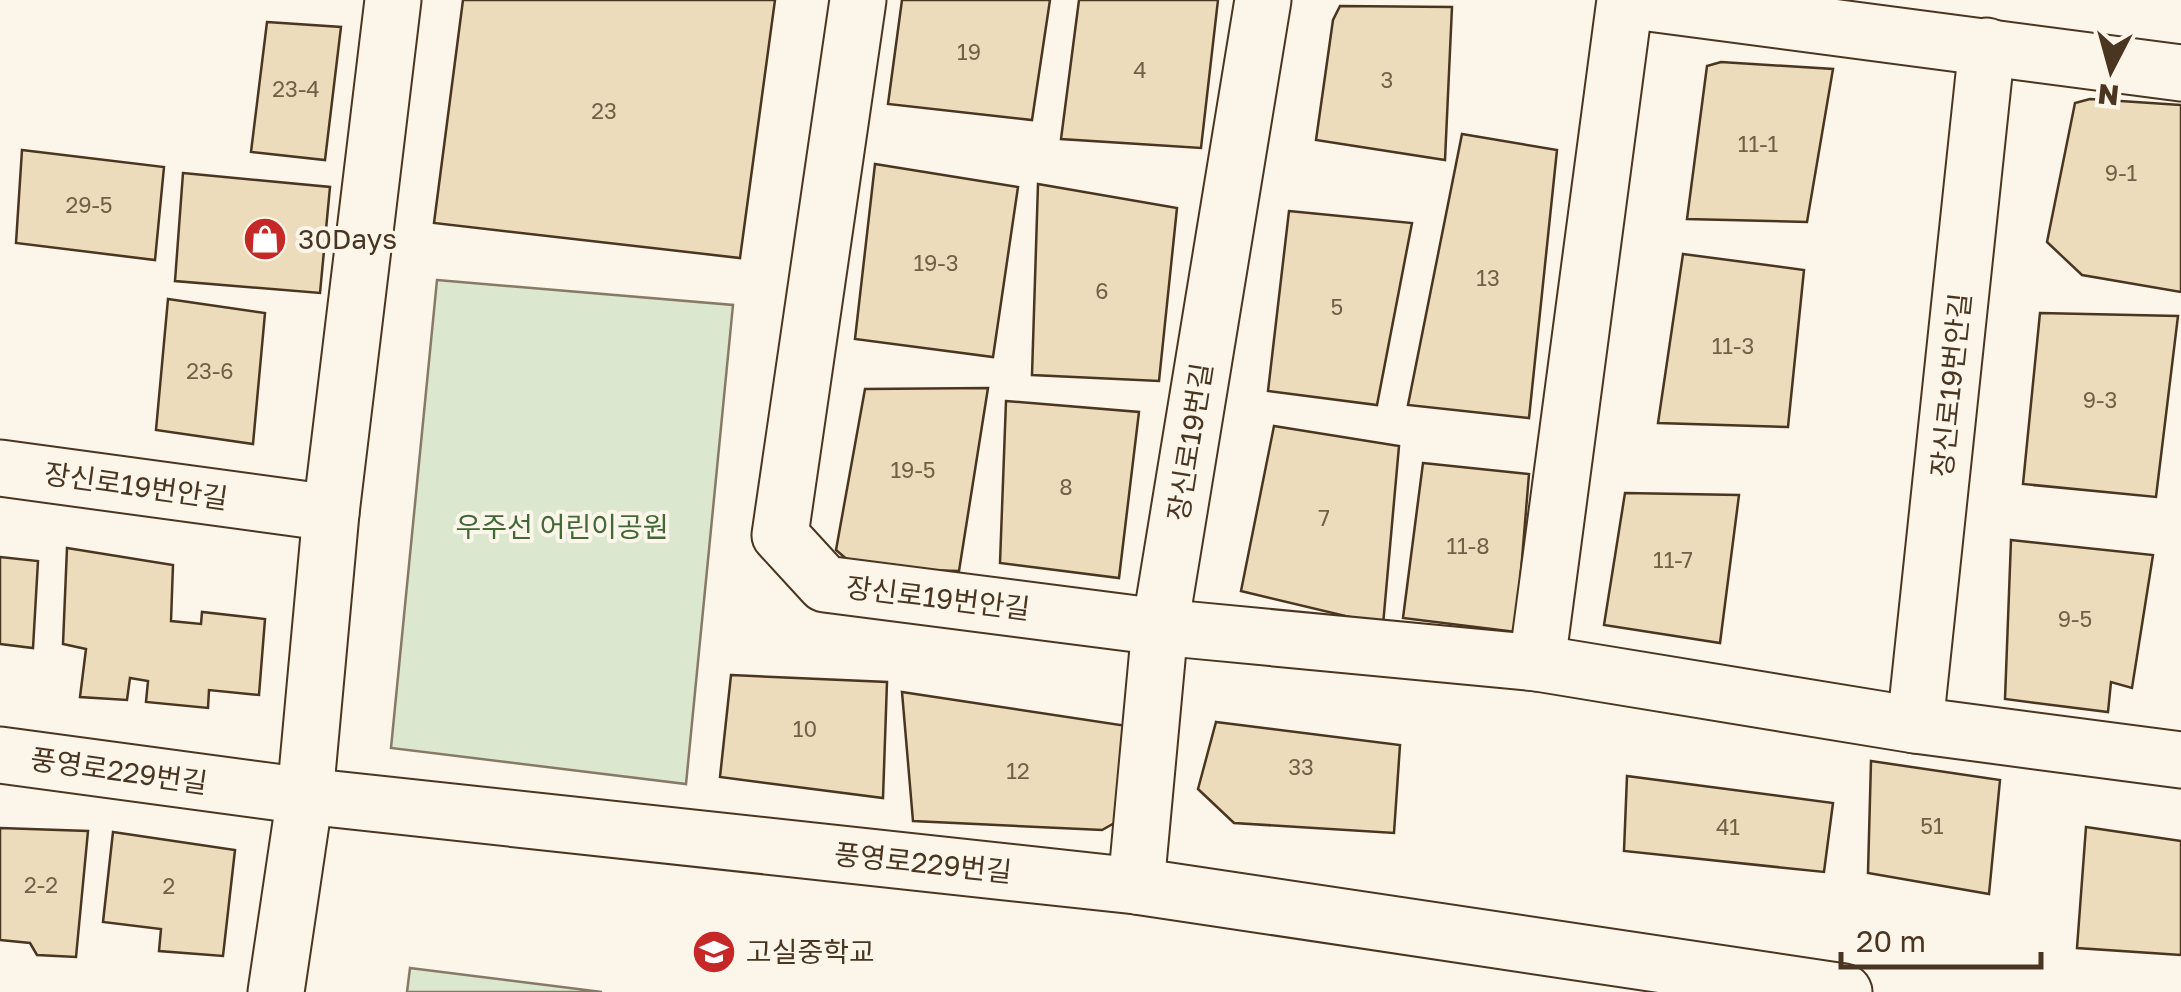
<svg xmlns="http://www.w3.org/2000/svg" width="2181" height="992" viewBox="0 0 2181 992" font-family="'Golos Text','Noto Sans KR',sans-serif">
<style>
.green{fill:#dce7d0;stroke:#887966;stroke-width:2.5}
.building{fill:#ecdcbc;stroke:#4a3520;stroke-width:2.5}
.lines{fill:none;stroke-linecap:round;stroke-linejoin:round}
.minor-casing{stroke:#4a3520;stroke-width:59}
.minor{stroke:#fbf6e9;stroke-width:55}
.labels{text-anchor:middle;stroke-width:8;stroke-linejoin:round;paint-order:stroke}
.number-label{font-size:22px;fill:#725f47}
.poi-label{font-size:28px;fill:#4a3520;stroke:#fbf6e9;text-anchor:start}
.street-label{font-size:28px;fill:#4a3520;stroke:#fbf6e9}
.park-label{font-size:28px;fill:#436837;stroke:#fbf6e9}
</style>
<rect width="100%" height="100%" fill="#fbf6e9"/>
<!-- green -->
<g class="green">
<path d="M437 280 733 305 686 784 391 748Z"/>
<path d="M410 968 602 992H407Z"/>
</g>
<!-- building -->
<g class="building">
<path d="M463 0H775L740 258 434 223Z"/>
<path d="M902 0H1050L1032 120 888 104Z"/>
<path d="M1079 0H1218L1201 148 1061 139Z"/>
<path d="M1340 6 1452 7 1445 160 1316 140 1333 20Z"/>
<path d="M267 22 341 27 325 160 251 152Z"/>
<path d="M1721 62 1833 69 1807 222 1687 219 1707 66Z"/>
<path d="M2090 99 2181 105V292L2082 275 2047 242 2075 103Z"/>
<path d="M1462 134 1557 150 1529 418 1408 405Z"/>
<path d="M22 150 164 167 155 260 16 243Z"/>
<path d="M875 164 1018 187 993 357 855 339Z"/>
<path d="M183 173 330 187 320 293 175 281Z"/>
<path d="M1038 184 1177 208 1159 381 1032 375Z"/>
<path d="M1289 211 1412 223 1377 405 1268 391Z"/>
<path d="M1683 254 1804 270 1788 427 1658 423Z"/>
<path d="M168 299 265 313 253 444 156 430Z"/>
<path d="M2040 313 2178 316 2156 497 2023 484Z"/>
<path d="M988 388 959 571 857 568 836 550 865 389Z"/>
<path d="M1006 401 1139 412 1119 578 1000 563Z"/>
<path d="M1274 426 1399 446 1383 625 1241 591Z"/>
<path d="M1423 463 1529 474 1516 632 1403 618Z"/>
<path d="M1625 493 1739 495 1720 643 1604 625Z"/>
<path d="M2011 540 2153 555 2132 688 2111 682 2108 712 2005 699Z"/>
<path d="M67 548 173 565 171 621 201 624 202 612 265 619 259 695 209 690 208 708 146 702 148 681 130 678 127 700 80 697 86 649 63 644Z"/>
<path d="M0 557 38 561 33 648 0 644Z"/>
<path d="M731 675 887 682 883 798 720 777Z"/>
<path d="M902 692 1127 726 1125 817 1102 830 913 821Z"/>
<path d="M1216 722 1400 745 1394 833 1234 823 1198 789Z"/>
<path d="M1871 761 2000 780 1989 894 1868 873Z"/>
<path d="M1627 776 1833 803 1824 872 1624 851Z"/>
<path d="M2086 827 2181 841V955L2077 948Z"/>
<path d="M0 828 88 831 76 957 37 955 30 943 0 940Z"/>
<path d="M113 832 235 850 223 956 159 951 161 929 103 922Z"/>
</g>
<g class="lines">
<!-- minor casing -->
<g class="minor-casing">
<g id="minor">
<path d="M858 0 780 535 825 584 1160 627 1537 663 1915 725 2181 760"/>
<path d="M1626 0 2181 73"/>
<path d="M0 468 331 513"/>
<path d="M1537 663 1625 0"/>
<path d="M1915 725 1987 46"/>
<path d="M0 755 305 796 1136 886 1844 992"/>
<path d="M1136 886 1160 627 1263 0"/>
<path d="M276 992 305 796 331 513 393 0"/>
</g>
</g>
<!-- minor -->
<use href="#minor" class="minor"/>
</g>
<!-- icons -->
<defs>
<g id="shop-disc" transform="scale(2.25)"><circle r="9.5" fill="#c62828" stroke="#fbf6e9"/><path d="M-5-2.5h2.3a2.7 3.5 0 0 1 5.4 0H5L5.5 6h-11ZM-1.5-2.5h3a1.5 2.3 0 0 0-3 0Z" fill="#fff"/></g>
<g id="school-disc" transform="scale(2.25)"><circle r="9.5" fill="#c62828" stroke="#fbf6e9"/><path d="M0-5L7-2L0 1L-7-2ZM-4 1L0 2.5L4 1V4Q0 6-4 4Z" fill="#fff"/></g>
</defs>
<g fill-rule="evenodd">
<use href="#shop-disc" x="265" y="239"/>
<use href="#school-disc" x="714" y="952"/>
</g>
<g class="labels">
<!-- number labels -->
<g class="number-label">
<text x="969" y="60">19</text>
<text x="1140" y="78">4</text>
<text x="1387" y="88">3</text>
<text x="296" y="97">23-4</text>
<text x="604" y="119">23</text>
<text x="1758" y="152">11-1</text>
<text x="2121" y="181">9-1</text>
<text x="89" y="213">29-5</text>
<text x="936" y="271">19-3</text>
<text x="1488" y="286">13</text>
<text x="1102" y="299">6</text>
<text x="1337" y="315">5</text>
<text x="1733" y="354">11-3</text>
<text x="210" y="379">23-6</text>
<text x="2100" y="408">9-3</text>
<text x="913" y="478">19-5</text>
<text x="1066" y="495">8</text>
<text x="1324" y="526">7</text>
<text x="1468" y="554">11-8</text>
<text x="1673" y="568">11-7</text>
<text x="2075" y="627">9-5</text>
<text x="805" y="737">10</text>
<text x="1301" y="775">33</text>
<text x="1018" y="779">12</text>
<text x="1932" y="834">51</text>
<text x="1728" y="835">41</text>
<text x="41" y="893">2-2</text>
<text x="169" y="894">2</text>
</g>
<!-- poi labels -->
<g class="poi-label">
<text x="298" y="249">30Days</text>
<text x="746" y="962">고실중학교</text>
</g>
<!-- street labels -->
<g class="street-label">
<text transform="translate(1951 385) rotate(-84)" y="10">장신로19번안길</text>
<text transform="translate(1190 442) rotate(-81)" y="10">장신로19번길</text>
<text transform="translate(136 486) rotate(8)" y="10">장신로19번안길</text>
<text transform="translate(938 598) rotate(7)" y="10">장신로19번안길</text>
<text transform="translate(119 771) rotate(8)" y="10">풍영로229번길</text>
<text transform="translate(923 863) rotate(6)" y="10">풍영로229번길</text>
</g>
<!-- park labels -->
<g class="park-label">
<text x="562" y="537">우주선 어린이공원</text>
</g>
</g>
<!-- north arrow -->
<g transform="translate(2111 70) rotate(186)" stroke="#fbf6e9" stroke-width="8" paint-order="stroke">
<path d="M0-8L18 38L0 25L-18 38Z" fill="#4a3520"/>
<text y="-15" font-size="28" font-weight="bold" text-anchor="middle" fill="#4a3520">N</text>
</g>
<!-- scale -->
<path d="M1841 952v15h200v-15" fill="none" stroke="#4a3520" stroke-width="5"/>
<text x="1856" y="952" font-size="30" fill="#4a3520" stroke="#fbf6e9" stroke-width="8" paint-order="stroke">20 m</text>
</svg>
